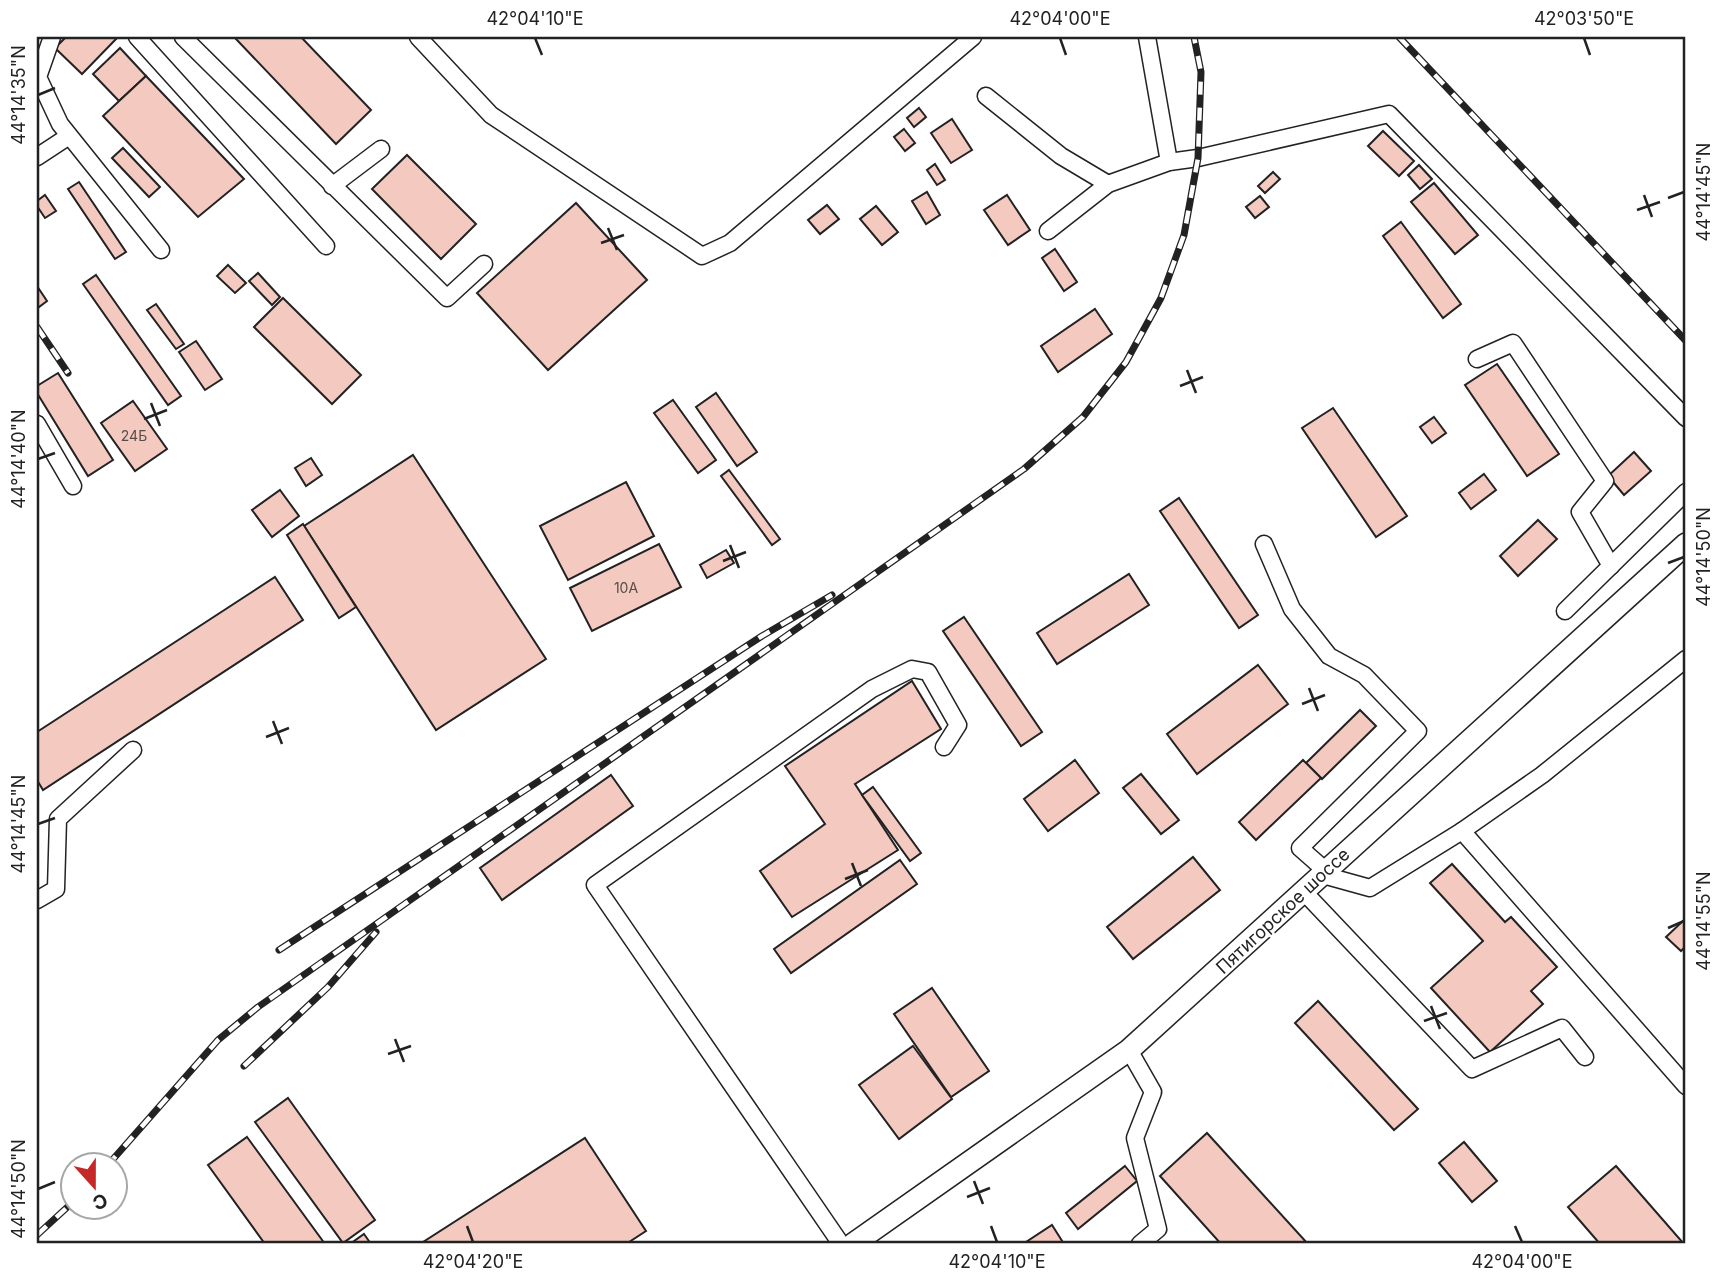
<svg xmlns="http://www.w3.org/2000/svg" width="1723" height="1281" viewBox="0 0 1723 1281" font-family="Inter,sans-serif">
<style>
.building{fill:#f3c9c0;stroke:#222;stroke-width:2}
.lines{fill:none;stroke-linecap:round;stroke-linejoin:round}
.minor-casing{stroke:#222;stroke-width:19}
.major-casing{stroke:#222;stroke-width:24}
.minor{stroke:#fff;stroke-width:16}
.major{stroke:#fff;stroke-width:21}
.rail-casing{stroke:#222;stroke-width:7}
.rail{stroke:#fff;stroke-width:4.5;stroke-dasharray:13;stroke-linecap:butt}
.ticks{fill:none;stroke:#222;stroke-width:2.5}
.labels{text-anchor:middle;stroke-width:5;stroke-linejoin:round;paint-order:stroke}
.number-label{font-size:14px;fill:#564c4a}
.street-label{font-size:18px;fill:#222;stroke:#fff}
.neatline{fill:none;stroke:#222;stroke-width:2.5}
.ticks-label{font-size:18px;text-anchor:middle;fill:#222}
</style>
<rect width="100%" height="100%" fill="#fff"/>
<!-- building -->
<g class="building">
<path d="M66 37H118L82 74 55 48Z"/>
<path d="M238 37H301L371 110 336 144 236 39Z"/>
<path d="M120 48 146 76 119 101 93 74Z"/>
<path d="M146 76 244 179 198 217 103 116Z"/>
<path d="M919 108 926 117 914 127 907 118Z"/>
<path d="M952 119 972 150 951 163 931 133Z"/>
<path d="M904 129 915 143 905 151 894 137Z"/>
<path d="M1383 131 1414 161 1399 176 1368 146Z"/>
<path d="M123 148 160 187 149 197 112 158Z"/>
<path d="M407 155 476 224 441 259 372 189Z"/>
<path d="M935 164 945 180 937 185 927 170Z"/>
<path d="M1419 165 1432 179 1420 189 1408 175Z"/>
<path d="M1273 172 1280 179 1265 193 1258 186Z"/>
<path d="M79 182 126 252 115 259 68 189Z"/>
<path d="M1434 183 1478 235 1455 254 1411 202Z"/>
<path d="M927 192 940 215 926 224 912 201Z"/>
<path d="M45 195 56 211 45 218 37 206V201Z"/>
<path d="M1007 195 1030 230 1008 245 984 210Z"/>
<path d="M1260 196 1269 207 1255 218 1246 207Z"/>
<path d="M576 203 647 280 548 370 477 293Z"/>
<path d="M827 205 839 219 820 234 808 220Z"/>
<path d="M876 206 898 232 882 245 860 219Z"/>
<path d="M1401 222 1461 304 1443 318 1383 236Z"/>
<path d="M1055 249 1077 282 1064 291 1042 258Z"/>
<path d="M228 265 246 283 235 293 217 276Z"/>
<path d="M258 273 280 297 272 305 249 281Z"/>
<path d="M96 275 181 396 168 405 83 284Z"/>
<path d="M37 286 47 301 39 307 37 304Z"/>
<path d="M283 298 361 375 332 404 254 327Z"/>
<path d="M156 304 184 344 176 349 147 310Z"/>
<path d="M1095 309 1112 334 1058 372 1041 346Z"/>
<path d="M196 341 222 379 205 390 179 352Z"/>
<path d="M1497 364 1559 454 1527 476 1465 385Z"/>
<path d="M58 373 113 460 88 476 37 393V386Z"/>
<path d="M716 393 757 452 737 466 696 407Z"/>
<path d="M673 400 716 460 698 473 654 413Z"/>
<path d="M133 401 167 449 135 471 101 423Z"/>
<path d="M1333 408 1407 516 1376 537 1302 428Z"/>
<path d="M1434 417 1446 433 1432 443 1420 427Z"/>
<path d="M1634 452 1651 471 1624 495 1608 476Z"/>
<path d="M413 455 546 659 436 730 304 526Z"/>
<path d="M311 458 322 475 306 486 295 468Z"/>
<path d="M729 470 780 539 772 545 721 476Z"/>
<path d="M1484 474 1496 490 1471 509 1459 493Z"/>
<path d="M626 482 654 536 568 580 540 526Z"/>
<path d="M280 490 299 516 272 537 252 510Z"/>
<path d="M1179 498 1258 615 1239 628 1160 511Z"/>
<path d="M1538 520 1557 539 1518 576 1500 556Z"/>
<path d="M303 524 356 607 339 618 287 535Z"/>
<path d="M659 544 681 587 592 631 570 588Z"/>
<path d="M726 550 734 563 707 578 700 565Z"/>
<path d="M1129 574 1149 605 1057 664 1037 633Z"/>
<path d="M275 577 303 620 43 790 37 780V732Z"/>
<path d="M964 617 1042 732 1021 746 943 631Z"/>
<path d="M1258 665 1288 704 1197 774 1167 734Z"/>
<path d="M912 681 941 729 855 784 898 850 792 917 760 871 825 824 785 766Z"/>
<path d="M1360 710 1376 726 1322 779 1306 763Z"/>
<path d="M1075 760 1099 793 1048 831 1024 799Z"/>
<path d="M1303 760 1321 778 1256 840 1239 822Z"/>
<path d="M1141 774 1179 820 1161 834 1123 788Z"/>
<path d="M611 775 633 806 502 900 480 868Z"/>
<path d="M873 787 921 853 910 861 862 795Z"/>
<path d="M1193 857 1220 890 1133 959 1107 927Z"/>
<path d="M900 860 917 884 791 973 774 949Z"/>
<path d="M1452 864 1505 922 1511 917 1557 967 1531 991 1543 1004 1490 1052 1431 988 1483 941 1430 883Z"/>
<path d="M1686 918V946L1681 951 1666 937Z"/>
<path d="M932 988 989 1071 951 1097 894 1014Z"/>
<path d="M1318 1001 1418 1109 1394 1130 1295 1023Z"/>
<path d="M913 1046 952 1099 899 1139 859 1085Z"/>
<path d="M288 1098 375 1220 343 1243 255 1122Z"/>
<path d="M1207 1133 1308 1244H1221L1160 1176Z"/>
<path d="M247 1137 325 1244H265L208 1165Z"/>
<path d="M585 1138 646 1231 626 1244H420Z"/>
<path d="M1464 1142 1497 1181 1472 1202 1439 1163Z"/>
<path d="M1125 1166 1137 1181 1078 1229 1066 1213Z"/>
<path d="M1616 1166 1684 1244H1600L1568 1207Z"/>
<path d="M1052 1225 1064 1244H1023Z"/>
<path d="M364 1234 371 1244H350Z"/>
</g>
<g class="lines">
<!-- minor casing -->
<g class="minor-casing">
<g id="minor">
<path d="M52 37 38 77 60 124 161 250"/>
<path d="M137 37 326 246"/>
<path d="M183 37 447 298 484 264"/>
<path d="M418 37 491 115 702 256 730 243 973 37"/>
<path d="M1147 37 1169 162"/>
<path d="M986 96 1061 156 1108 184"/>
<path d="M37 157 69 136"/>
<path d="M332 186 381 149"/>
<path d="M1048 231 1108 184 1169 162 1198 158 1389 114 1686 418"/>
<path d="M1477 359 1513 343 1605 481 1580 512 1611 566"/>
<path d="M37 424 73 486"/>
<path d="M1264 544 1292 609 1329 656 1364 675 1418 731 1300 848 1326 871"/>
<path d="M1565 611 1686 492"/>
<path d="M1462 831 1686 1086"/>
<path d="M1323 875 1370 888 1462 831 1542 775 1686 659"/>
<path d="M1304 892 1472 1069 1562 1028 1585 1057"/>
<path d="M37 900 56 889 58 819 133 750"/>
<path d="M1129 1050 1153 1092 1135 1138 1158 1229 1140 1244"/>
<path d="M841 1244 595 885 872 689 912 669 928 672 958 725 944 747"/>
</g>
</g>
<!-- major casing -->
<g class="major-casing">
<path id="major" d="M853 1244 1129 1050 1686 544"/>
</g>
<!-- minor -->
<use href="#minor" class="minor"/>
<!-- major -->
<use href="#major" class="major"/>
<!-- rail casing -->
<g class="rail-casing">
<g id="rail">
<path d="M1399 37 1686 341"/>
<path d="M37 327 68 373"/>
<path d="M279 950 762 636 832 595"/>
<path d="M244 1066 328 987 376 932"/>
<path d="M107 1166 218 1040 258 1007 1024 469 1083 417 1126 362 1161 298 1184 235 1198 158 1201 72 1194 37"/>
<path d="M37 1235 74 1201"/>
</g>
</g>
<!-- rail -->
<use href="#rail" class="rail"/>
</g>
<!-- ticks -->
<path class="ticks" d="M535 38 542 55M1060 38 1066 55M1584 38 1590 55M38 95 55 88M1644 195 1652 217M1668 198 1684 192M1637 210 1660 202M608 228 617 250M601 243 624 235M1187 370 1196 393M1180 386 1203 377M151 403 160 426M144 419 167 410M38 459 55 453M730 545 739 568M723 561 746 552M1668 563 1684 557M1309 688 1318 711M1302 704 1325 695M273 721 282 744M266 737 289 728M38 824 55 818M852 863 861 886M845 879 868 870M1668 928 1684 921M1431 1006 1440 1029M1424 1021 1447 1013M395 1039 404 1062M388 1054 411 1046M974 1181 983 1204M38 1189 55 1182M967 1197 990 1188M467 1226 473 1242M991 1226 997 1242M1515 1226 1522 1242"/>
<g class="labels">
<!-- number labels -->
<g class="number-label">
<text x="134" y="441">24Б</text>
<text x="626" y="593">10А</text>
</g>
<!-- street labels -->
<g class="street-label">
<text transform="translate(1283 911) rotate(-43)" y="6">Пятигорское шоссе</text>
</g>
</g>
<!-- border -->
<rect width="1723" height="1281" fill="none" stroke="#ffffff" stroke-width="77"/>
<!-- north arrow -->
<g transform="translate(94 1186) rotate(159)"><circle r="33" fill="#ffffff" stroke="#a7a7a7" stroke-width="2"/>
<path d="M0-5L12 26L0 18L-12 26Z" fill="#c62828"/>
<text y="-10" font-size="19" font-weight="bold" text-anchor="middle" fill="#222222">С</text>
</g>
<rect x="38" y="38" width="1646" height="1204" class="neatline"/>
<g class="ticks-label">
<text x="535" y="25">42°04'10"E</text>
<text x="1060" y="25">42°04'00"E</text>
<text x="1584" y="25">42°03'50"E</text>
<text transform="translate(19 95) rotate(-90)" y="6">44°14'35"N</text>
<text transform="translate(1704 192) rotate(-90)" y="6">44°14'45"N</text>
<text transform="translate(19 459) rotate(-90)" y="6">44°14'40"N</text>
<text transform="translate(1704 557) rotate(-90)" y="6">44°14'50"N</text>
<text transform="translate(19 824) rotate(-90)" y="6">44°14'45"N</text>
<text transform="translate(1704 921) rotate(-90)" y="6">44°14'55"N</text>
<text transform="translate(19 1189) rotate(-90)" y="6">44°14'50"N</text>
<text x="473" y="1268">42°04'20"E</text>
<text x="997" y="1268">42°04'10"E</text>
<text x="1522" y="1268">42°04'00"E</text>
</g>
</svg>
